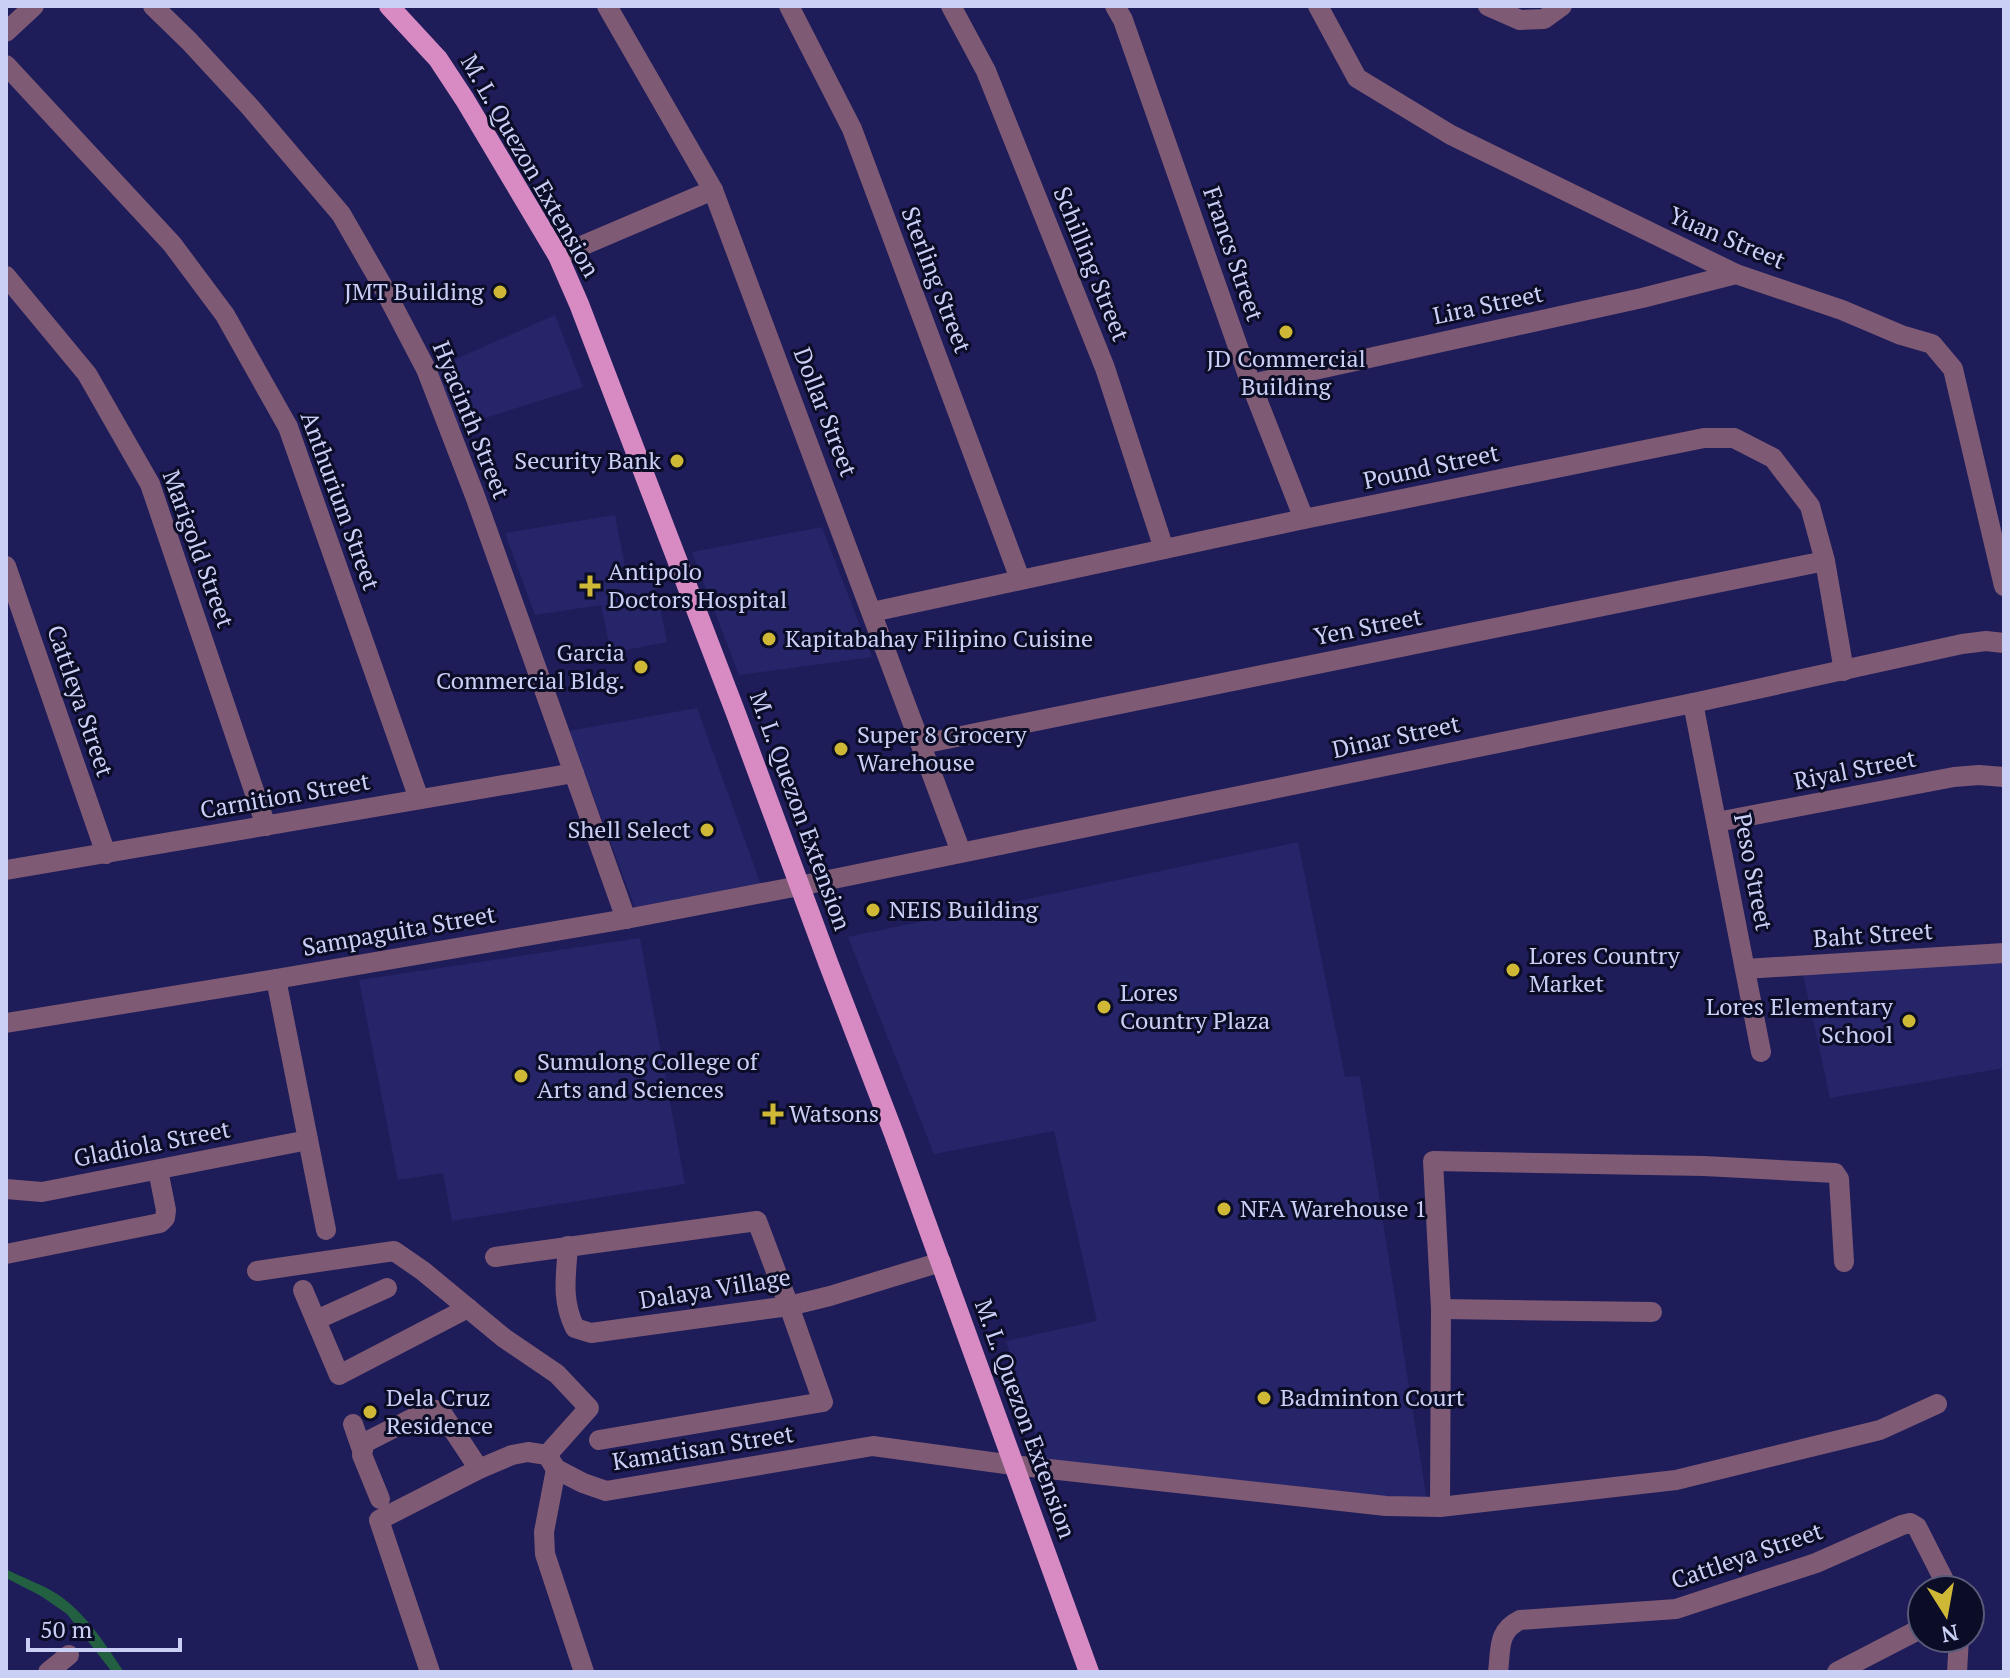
<svg xmlns="http://www.w3.org/2000/svg" width="2010" height="1678" viewBox="0 0 2010 1678" font-family="'PT Serif',serif">
<style>
.built{fill:#272569}
.water{fill:#226041}
.lines{fill:none;stroke-linecap:round;stroke-linejoin:round}
.minor{stroke:#7f5a74;stroke-width:20}
.major{stroke:#d88bc2;stroke-width:20}
.poi-dot{fill:#d0b837;stroke:#0b0c26;stroke-width:3}
.labels{text-anchor:middle;stroke-width:6;stroke-linejoin:round;paint-order:stroke}
.street-label{font-size:24px;fill:#cad0f5;stroke:#0b0c26}
.poi-label{font-size:24px;fill:#cad0f5;stroke:#0b0c26;text-anchor:start}
</style>
<rect width="100%" height="100%" fill="#1e1c59"/>
<!-- built -->
<g class="built">
<path d="M555 315 583 387 457 427 436 368Z"/>
<path d="M615 515 625 567 651 562 667 642 611 653 601 605 535 615 505 533Z"/>
<path d="M822 527 872 657 739 675 692 552Z"/>
<path d="M697 708 761 885 635 908 569 731Z"/>
<path d="M1298 842 1345 1077 1360 1076 1427 1501 1044 1462 1006 1341 1097 1321 1054 1131 934 1154 848 937Z"/>
<path d="M640 938 685 1184 452 1221 443 1173 398 1180 359 980Z"/>
<path d="M2004 962V1068L1830 1098 1803 974Z"/>
</g>
<!-- water -->
<path class="water" d="M6 1569C21 1577 38 1583 52 1591 84 1609 104 1643 124 1672H112L67 1614 41 1596 6 1578Z"/>
<g class="lines">
<!-- minor -->
<g class="minor">
<path d="M153 6 189 41 250 107 341 214 382 285 426 369 475 496 626 919"/>
<path d="M607 6 713 190 961 852"/>
<path d="M789 6 852 129 1020 579"/>
<path d="M951 6 986 71 1105 368 1164 549"/>
<path d="M1115 6 1123 20 1251 384 1304 519"/>
<path d="M1318 6 1357 78 1451 135 1736 274 1842 310 1901 335 1932 344 1953 369 2004 586"/>
<path d="M1488 6 1520 20 1544 19 1562 6"/>
<path d="M6 32 34 6"/>
<path d="M6 65 172 244 225 315 288 427 419 799"/>
<path d="M558 256 713 190"/>
<path d="M6 276 87 374 150 484 266 826"/>
<path d="M1251 384 1642 298 1736 274"/>
<path d="M6 566 106 854"/>
<path d="M872 612 1304 519 1704 438H1734L1773 458 1810 506 1825 561 1844 671"/>
<path d="M1693 703 1761 1052"/>
<path d="M922 744 1825 561"/>
<path d="M1717 822 1954 777 1979 775 2004 777"/>
<path d="M6 870 574 773"/>
<path d="M1745 969 2004 953"/>
<path d="M276 979 326 1230"/>
<path d="M6 1023 276 979 626 919 799 886 1693 703 1962 644 1986 641 2004 643"/>
<path d="M6 1189 42 1192 308 1140"/>
<path d="M568 1246C566 1276 561 1300 575 1328L591 1333 789 1306 830 1296 941 1262"/>
<path d="M6 1254 160 1223 165 1218 166 1210 158 1170"/>
<path d="M495 1257 757 1221 789 1306 823 1402 599 1440"/>
<path d="M257 1271 394 1251 423 1271 504 1338 557 1374 589 1408 547 1455"/>
<path d="M303 1290 339 1375 468 1308"/>
<path d="M1441 1309 1652 1312"/>
<path d="M316 1320 387 1288"/>
<path d="M353 1424 362 1450"/>
<path d="M556 1469 544 1532 545 1554 584 1672"/>
<path d="M380 1499 362 1455 364 1445 368 1441 431 1409 436 1410 442 1413 479 1469"/>
<path d="M1440 1507 1441 1309 1433 1161 1704 1166 1835 1173 1839 1179 1844 1262"/>
<path d="M48 1672 69 1655"/>
<path d="M430 1672 379 1520 479 1469 512 1455 528 1452 547 1455 556 1469 583 1483 606 1491 873 1446 1013 1465 1386 1506 1440 1507 1676 1480 1880 1430 1937 1404"/>
<path d="M1498 1672C1501 1649 1497 1631 1520 1620L1676 1609 1816 1563 1902 1525 1910 1523 1917 1527 1949 1590"/>
<path d="M1837 1672 1922 1628"/>
<path d="M1957 1672 1959 1638"/>
</g>
<!-- major -->
<path class="major" d="M389 6 438 59 465 100 558 256 579 304 735 711 829 965 894 1134 1089 1672"/>
</g>
<!-- markers -->
<g class="poi-dot">
<circle cx="500" cy="292" r="8"/>
<circle cx="1286" cy="332" r="8"/>
<circle cx="677" cy="461" r="8"/>
<path d="M586 574h8v8h8v8h-8v8h-8v-8h-8v-8h8z"/>
<circle cx="769" cy="639" r="8"/>
<circle cx="641" cy="667" r="8"/>
<circle cx="841" cy="749" r="8"/>
<circle cx="707" cy="830" r="8"/>
<circle cx="873" cy="910" r="8"/>
<circle cx="1513" cy="970" r="8"/>
<circle cx="1104" cy="1007" r="8"/>
<circle cx="1909" cy="1021" r="8"/>
<circle cx="521" cy="1076" r="8"/>
<path d="M769 1102h8v8h8v8h-8v8h-8v-8h-8v-8h8z"/>
<circle cx="1224" cy="1209" r="8"/>
<circle cx="1264" cy="1398" r="8"/>
<circle cx="370" cy="1412" r="8"/>
</g>
<g class="labels">
<!-- street labels -->
<g class="street-label">
<text transform="translate(530 166) rotate(60)" y="8">M. L. Quezon Extension</text>
<text transform="translate(1727 238) rotate(23)" y="8">Yuan Street</text>
<text transform="translate(1233 254) rotate(71)" y="8">Francs Street</text>
<text transform="translate(1091 264) rotate(68)" y="8">Schilling Street</text>
<text transform="translate(936 280) rotate(69)" y="8">Sterling Street</text>
<text transform="translate(1488 305) rotate(-12)" y="8">Lira Street</text>
<text transform="translate(825 412) rotate(69)" y="8">Dollar Street</text>
<text transform="translate(471 420) rotate(68)" y="8">Hyacinth Street</text>
<text transform="translate(1431 467) rotate(-12)" y="8">Pound Street</text>
<text transform="translate(340 501) rotate(70)" y="8">Anthurium Street</text>
<text transform="translate(198 549) rotate(70)" y="8">Marigold Street</text>
<text transform="translate(1368 627) rotate(-11)" y="8">Yen Street</text>
<text transform="translate(80 701) rotate(71)" y="8">Cattleya Street</text>
<text transform="translate(1396 737) rotate(-12)" y="8">Dinar Street</text>
<text transform="translate(1855 770) rotate(-11)" y="8">Riyal Street</text>
<text transform="translate(285 796) rotate(-10)" y="8">Carnition Street</text>
<text transform="translate(800 811) rotate(70)" y="8">M. L. Quezon Extension</text>
<text transform="translate(1753 872) rotate(79)" y="8">Peso Street</text>
<text transform="translate(399 931) rotate(-10)" y="8">Sampaguita Street</text>
<text transform="translate(1873 935) rotate(-4)" y="8">Baht Street</text>
<text transform="translate(152 1144) rotate(-11)" y="8">Gladiola Street</text>
<text transform="translate(715 1289) rotate(-9)" y="8">Dalaya Village</text>
<text transform="translate(1025 1419) rotate(70)" y="8">M. L. Quezon Extension</text>
<text transform="translate(703 1448) rotate(-9)" y="8">Kamatisan Street</text>
<text transform="translate(1747 1556) rotate(-19)" y="8">Cattleya Street</text>
</g>
<!-- poi labels -->
<g class="poi-label">
<text x="484" y="300" text-anchor="end">JMT Building</text>
<text x="1286" y="367" text-anchor="middle">JD Commercial<tspan x="1286" dy="28">Building</tspan></text>
<text x="661" y="469" text-anchor="end">Security Bank</text>
<text x="608" y="580">Antipolo<tspan x="608" dy="28">Doctors Hospital</tspan></text>
<text x="785" y="647">Kapitabahay Filipino Cuisine</text>
<text x="625" y="661" text-anchor="end">Garcia<tspan x="625" dy="28">Commercial Bldg.</tspan></text>
<text x="857" y="743">Super 8 Grocery<tspan x="857" dy="28">Warehouse</tspan></text>
<text x="691" y="838" text-anchor="end">Shell Select</text>
<text x="889" y="918">NEIS Building</text>
<text x="1529" y="964">Lores Country<tspan x="1529" dy="28">Market</tspan></text>
<text x="1120" y="1001">Lores<tspan x="1120" dy="28">Country Plaza</tspan></text>
<text x="1893" y="1015" text-anchor="end">Lores Elementary<tspan x="1893" dy="28">School</tspan></text>
<text x="537" y="1070">Sumulong College of<tspan x="537" dy="28">Arts and Sciences</tspan></text>
<text x="789" y="1122">Watsons</text>
<text x="1240" y="1217">NFA Warehouse 1</text>
<text x="386" y="1406">Dela Cruz<tspan x="386" dy="28">Residence</tspan></text>
<text x="1280" y="1406">Badminton Court</text>
</g>
</g>
<!-- border -->
<rect width="2010" height="1678" fill="none" stroke="#cad0f5" stroke-width="16"/>
<!-- north arrow -->
<g transform="translate(1946 1614) rotate(169)"><circle r="38" fill="#0b0c26" stroke="#575a79" stroke-width="2"/>
<path d="M0-6L14 30L0 20L-14 30Z" fill="#d0b837"/>
<text y="-12" font-size="22" font-weight="bold" text-anchor="middle" fill="#cad0f5">N</text>
</g>
<!-- scale -->
<path d="M28 1638v12h152v-12" fill="none" stroke="#cad0f5" stroke-width="4"/>
<text x="40" y="1638" font-size="24" fill="#cad0f5" stroke="#0b0c26" stroke-width="6" paint-order="stroke">50 m</text>
</svg>
